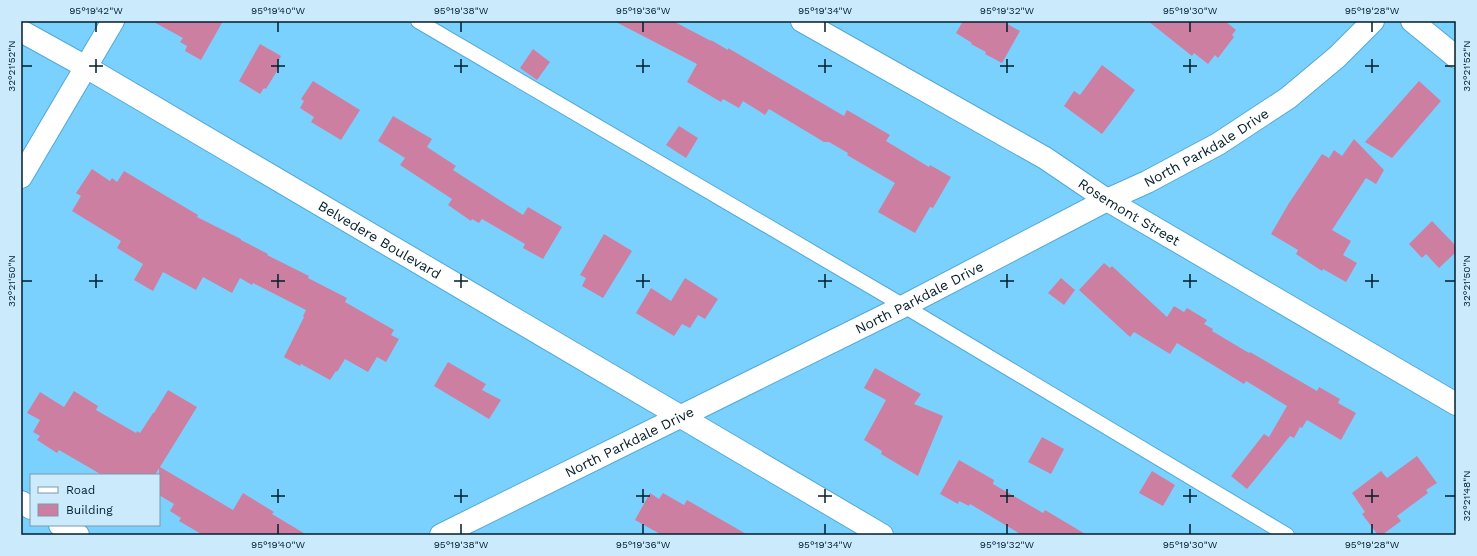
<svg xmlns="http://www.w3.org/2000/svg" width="1477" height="556" viewBox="0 0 1477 556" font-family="'Work Sans',sans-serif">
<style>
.building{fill:#cd7fa1}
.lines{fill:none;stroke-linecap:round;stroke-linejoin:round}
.service-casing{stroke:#52a9d4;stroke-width:16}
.minor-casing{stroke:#52a9d4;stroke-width:24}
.tertiary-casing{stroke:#52a9d4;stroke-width:24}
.service{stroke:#fff;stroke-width:14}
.minor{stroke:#fff;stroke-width:22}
.tertiary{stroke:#fff;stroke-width:22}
.ticks{fill:none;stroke:#031e2b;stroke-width:1.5}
.labels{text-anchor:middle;stroke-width:4;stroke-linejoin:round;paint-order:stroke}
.street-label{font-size:14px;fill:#031e2b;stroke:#cbebfd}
.neatline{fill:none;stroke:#031e2b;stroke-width:1.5}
.ticks-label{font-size:10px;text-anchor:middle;fill:#031e2b}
</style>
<rect width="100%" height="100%" fill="#7bd1fe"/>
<!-- building -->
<g class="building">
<path d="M152 21H223L201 60 185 51 187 46 180 42 183 38Z"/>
<path d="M614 21H673L711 41V40L728 50V48L844 116 847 110 890 135 886 141 929 167 930 165 951 177 933 208 930 207 915 233 878 212 895 183 847 155 848 153 829 142H824L769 109 765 115 743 101 739 108 723 99 721 102 687 82 697 64Z"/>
<path d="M963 21H1002L1020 31 1002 63 985 54 986 52 971 44 972 43 956 33Z"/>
<path d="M1148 21H1225L1236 30 1232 35 1234 37 1218 58 1215 55 1208 64 1194 53 1192 56Z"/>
<path d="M260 44 281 56 277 64 280 66 266 89 264 88 260 94 239 81Z"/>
<path d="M533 49 550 62 537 80 520 68Z"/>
<path d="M1102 65 1135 90 1102 134 1064 106 1074 91 1080 95Z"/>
<path d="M313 81 360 110 341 140 311 122 314 117 300 108 304 101 301 99Z"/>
<path d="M1419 81 1441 101 1392 158 1365 142Z"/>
<path d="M393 116 432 139 427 147 456 166 453 170 523 215 528 207 562 227 543 259 523 248 525 244 482 219 479 223 472 219 471 221 448 205 452 199 400 165 405 158 378 141Z"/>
<path d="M679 126 698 138 686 158 666 145Z"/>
<path d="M1354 139 1384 170 1376 184 1366 178 1332 230 1351 241 1343 255 1357 263 1346 282 1323 269 1322 271 1296 254 1298 250 1271 234 1289 203 1322 154 1329 158 1334 150 1342 156Z"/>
<path d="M92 169 110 181 112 178 117 182 124 171 198 215 197 217 241 239V240L268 254 267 255 309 276 308 278 347 298 345 302 394 330 391 335 399 339 386 362 377 357 368 372 345 359 337 372 336 371 330 380 301 364 300 366 284 357 304 317 303 316 306 310 253 283 252 285 240 278 232 293 203 277 196 290 163 272 153 291 134 280 143 264 117 248 121 241 72 211 81 196 76 193Z"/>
<path d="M1432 221 1456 246V252L1439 268 1426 254 1422 258 1409 244Z"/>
<path d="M604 234 632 251 603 298 582 286 586 278 580 275Z"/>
<path d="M1104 263 1110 268 1112 266 1167 317 1174 306 1184 312 1187 308 1207 320 1204 324 1213 329 1212 331 1249 353 1250 352 1317 391 1319 387 1340 399 1338 403 1356 413 1341 440 1307 420 1302 428 1300 427 1294 438 1290 436 1247 489 1231 476 1264 434 1269 437 1287 406 1246 381 1244 384 1177 343 1170 354 1134 332 1130 337 1079 290Z"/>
<path d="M685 278 718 299 705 319 698 315 690 328 682 324 674 336 636 313 651 288 671 301Z"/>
<path d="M1061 278 1075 290 1064 305 1048 293Z"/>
<path d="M448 362 486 384 482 390 501 400 489 419 434 386Z"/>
<path d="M875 368 921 394 914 404 943 416 918 476 881 454 882 451 864 440 886 400 864 388Z"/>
<path d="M168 390 197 407 160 467 233 510 243 493 274 512 272 514 307 535H203L179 521 181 518 170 511 174 504 159 495V468L155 475H102L59 450 57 453 37 440 40 436 33 432 40 420 27 413 40 392 64 407 74 391 98 406 96 410 136 433 137 431 140 433 153 413H154Z"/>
<path d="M1042 437 1064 449 1051 474 1028 462Z"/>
<path d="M1417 456 1437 483 1426 490 1428 493 1397 516 1401 521 1382 535H1378L1362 514 1365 512 1352 493 1381 471 1387 478Z"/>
<path d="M959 460 994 480 993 484 1043 513 1045 510 1087 535H1022L970 504 969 506 959 501 958 504 940 494Z"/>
<path d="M1152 471 1175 485 1163 506 1139 493Z"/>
<path d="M650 493 659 499 663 493 684 505 687 500 748 535H662L635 520Z"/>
</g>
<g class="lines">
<!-- service casing -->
<g class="service-casing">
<path id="service" d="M418 21 904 306 1287 535"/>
</g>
<!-- minor casing -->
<g class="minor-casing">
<g id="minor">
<path id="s1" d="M802 21 1045 158 1107 200 1456 404"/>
<path d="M1412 21 1456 57"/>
<path id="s2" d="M21 31 86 67 882 535"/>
<path d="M21 177 113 21"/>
<path d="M21 502 31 508"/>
<path d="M60 525 78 535"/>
</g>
</g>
<!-- tertiary casing -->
<g class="tertiary-casing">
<g id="tertiary">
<path id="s3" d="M441 535 904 306 1107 200 1147 182 1218 144 1288 98 1337 57 1373 21"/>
</g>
</g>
<!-- service -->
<use href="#service" class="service"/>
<!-- minor -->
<use href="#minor" class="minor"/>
<!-- tertiary -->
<use href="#tertiary" class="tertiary"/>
</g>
<!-- ticks -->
<path class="ticks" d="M96 22V32M278 22V32M461 22V32M643 22V32M825 22V32M1007 22V32M1190 22V32M1372 22V32M96 59V73M278 59V73M461 59V73M643 59V73M825 59V73M1007 59V73M1190 59V73M1372 59V73M22 66H32M89 66H103M271 66H285M454 66H468M636 66H650M818 66H832M1000 66H1014M1183 66H1197M1365 66H1379M1445 66H1455M96 274V288M278 274V288M461 274V288M643 274V288M825 274V288M1007 274V288M1190 274V288M1372 274V288M22 281H32M89 281H103M271 281H285M454 281H468M636 281H650M818 281H832M1000 281H1014M1183 281H1197M1365 281H1379M1445 281H1455M278 489V503M461 489V503M643 489V503M825 489V503M1007 489V503M1190 489V503M1372 489V503M271 496H285M454 496H468M636 496H650M818 496H832M1000 496H1014M1183 496H1197M1365 496H1379M1445 496H1455M278 524V534M461 524V534M643 524V534M825 524V534M1007 524V534M1190 524V534M1372 524V534"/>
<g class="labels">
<!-- street labels -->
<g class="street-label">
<text dy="5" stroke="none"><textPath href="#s3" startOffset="858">North Parkdale Drive</textPath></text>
<text dy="5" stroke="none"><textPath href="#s1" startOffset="379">Rosemont Street</textPath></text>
<text dy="5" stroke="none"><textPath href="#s2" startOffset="415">Belvedere Boulevard</textPath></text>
<text dy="5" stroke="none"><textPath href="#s3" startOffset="534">North Parkdale Drive</textPath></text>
<text dy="5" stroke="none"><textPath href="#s3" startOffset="210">North Parkdale Drive</textPath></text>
</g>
</g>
<!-- border -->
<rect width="1477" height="556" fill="none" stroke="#cbebfd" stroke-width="44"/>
<!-- legend -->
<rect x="30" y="474" width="130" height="52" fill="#cbebfd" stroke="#7b99a9"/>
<rect x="38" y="487" width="20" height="6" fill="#ffffff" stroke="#7b99a9"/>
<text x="66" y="494" font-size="12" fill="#031e2b">Road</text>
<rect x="38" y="504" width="20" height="12" fill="#cd7fa1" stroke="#7b99a9"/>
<text x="66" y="514" font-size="12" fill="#031e2b">Building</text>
<rect x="22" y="22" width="1433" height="512" class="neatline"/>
<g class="ticks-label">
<text x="96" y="14">95°19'42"W</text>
<text x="278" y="14">95°19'40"W</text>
<text x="461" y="14">95°19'38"W</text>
<text x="643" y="14">95°19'36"W</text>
<text x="825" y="14">95°19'34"W</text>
<text x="1007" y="14">95°19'32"W</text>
<text x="1190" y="14">95°19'30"W</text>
<text x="1372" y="14">95°19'28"W</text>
<text transform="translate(11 66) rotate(-90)" y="4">32°21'52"N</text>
<text transform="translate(1466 66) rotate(-90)" y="4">32°21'52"N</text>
<text transform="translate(11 281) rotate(-90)" y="4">32°21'50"N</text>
<text transform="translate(1466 281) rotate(-90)" y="4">32°21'50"N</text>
<text transform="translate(1466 496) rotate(-90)" y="4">32°21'48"N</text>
<text x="278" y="548">95°19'40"W</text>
<text x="461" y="548">95°19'38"W</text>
<text x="643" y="548">95°19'36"W</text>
<text x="825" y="548">95°19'34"W</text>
<text x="1007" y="548">95°19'32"W</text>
<text x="1190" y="548">95°19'30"W</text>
<text x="1372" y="548">95°19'28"W</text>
</g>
</svg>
